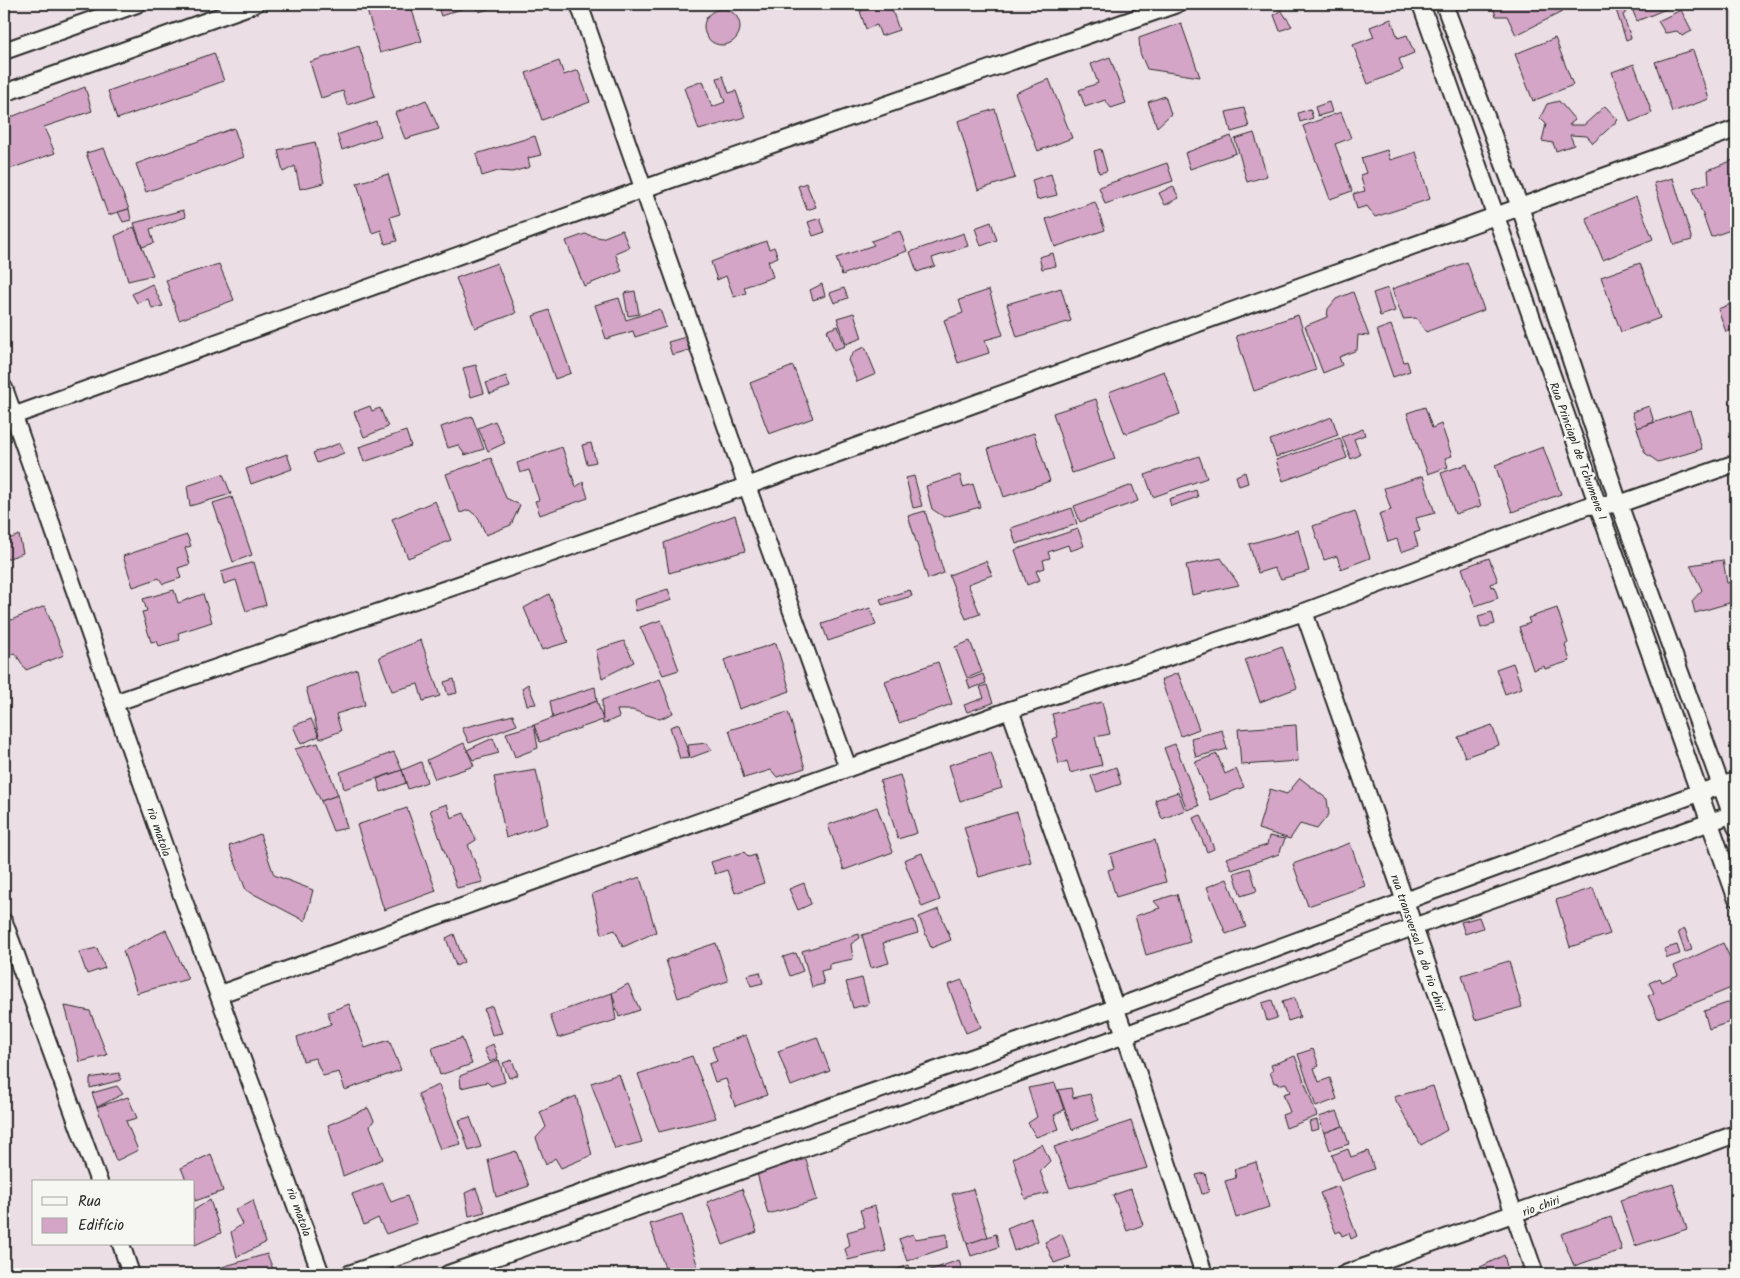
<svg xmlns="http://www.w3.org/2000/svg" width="1740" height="1278" viewBox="0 0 1740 1278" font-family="Kalam,sans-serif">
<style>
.building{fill:#d4a5c6;stroke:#2b2b2b}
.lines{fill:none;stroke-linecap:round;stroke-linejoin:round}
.street-casing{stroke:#2b2b2b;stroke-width:20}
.street{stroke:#f6f6f2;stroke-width:16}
.labels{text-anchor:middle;stroke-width:5;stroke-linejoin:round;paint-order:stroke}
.street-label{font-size:12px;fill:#2b2b2b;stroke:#f6f6f2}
</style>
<rect width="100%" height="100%" fill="#ecdee5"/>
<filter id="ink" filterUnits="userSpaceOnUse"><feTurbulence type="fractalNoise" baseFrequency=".02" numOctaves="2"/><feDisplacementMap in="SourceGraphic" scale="10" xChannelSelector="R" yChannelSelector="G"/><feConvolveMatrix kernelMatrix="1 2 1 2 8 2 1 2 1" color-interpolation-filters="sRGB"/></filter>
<g filter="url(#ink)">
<!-- building -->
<g class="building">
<path d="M365 4H410L422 41 380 53Z"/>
<path d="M437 4H503L479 12 472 5 441 16Z"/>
<path d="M880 4H890L899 30 881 36 877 25 866 29 860 11Z"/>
<path d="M1492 4H1558L1562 12 1516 35 1507 16H1496Z"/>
<path d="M1624 4 1629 10 1623 15 1631 38 1626 40 1615 7Z"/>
<path d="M1630 4H1678L1637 21Z"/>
<circle cx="722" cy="27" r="18"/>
<path d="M1281 10 1292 26 1280 31 1274 15Z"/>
<path d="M1681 10 1692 31 1682 36 1677 31 1665 33 1658 21Z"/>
<path d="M1391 19 1398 38 1407 35 1414 53 1399 59 1403 70 1368 84 1353 45 1374 37 1370 27Z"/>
<path d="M1181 23 1200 77 1147 69 1140 53 1139 38Z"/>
<path d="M1555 38 1573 85 1533 101 1515 54Z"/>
<path d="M359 46 375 96 347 105 343 91 321 98 310 62Z"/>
<path d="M1693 50 1709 99 1672 112 1655 62Z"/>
<path d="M214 53 224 81 117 119 108 91Z"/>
<path d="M1110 57 1126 103 1111 108 1105 100 1085 107 1079 90 1098 83 1091 64Z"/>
<path d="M559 61 564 75 578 70 590 102 542 120 526 73Z"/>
<path d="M1634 64 1652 113 1630 122 1612 72Z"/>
<path d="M723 76 729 93 736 91 745 117 699 130 684 88 703 81 712 107 725 102 717 78Z"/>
<path d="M1049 79 1072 138 1038 151 1015 93Z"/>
<path d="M85 87 92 111 44 127 55 153 4 171V120Z"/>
<path d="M1165 96 1171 114 1157 127 1148 102Z"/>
<path d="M426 100 439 129 405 139 395 113Z"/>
<path d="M1559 101 1575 120 1569 125H1584L1605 106 1618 120 1593 143 1587 136 1570 135 1574 145 1556 151 1553 143 1542 141 1546 124 1540 118 1547 104Z"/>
<path d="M1329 102 1332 112 1318 116 1315 107Z"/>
<path d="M1244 108 1249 127 1231 132 1226 112Z"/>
<path d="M995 109 1015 178 978 190 958 121Z"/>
<path d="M1310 109 1313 118 1300 122 1298 113Z"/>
<path d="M1341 112 1351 138 1335 144 1352 191 1330 199 1303 126Z"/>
<path d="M376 121 381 136 342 150 337 135Z"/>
<path d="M234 128 244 157 146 192 136 164Z"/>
<path d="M1254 133 1267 176 1247 182 1235 139Z"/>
<path d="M535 136 541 155 528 158 530 167 512 172 498 171 482 176 476 154Z"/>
<path d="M1231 136 1236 153 1190 169 1185 153Z"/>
<path d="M315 142 324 183 300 189 295 166 283 172 278 150Z"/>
<path d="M104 148 129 209 108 215 86 153Z"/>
<path d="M1101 149 1107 171 1099 173 1094 151Z"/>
<path d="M1387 150 1390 160 1416 152 1430 199 1375 217 1367 206 1357 209 1353 194 1365 191 1360 175 1366 173 1361 158Z"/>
<path d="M1736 159V228L1711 237 1693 188 1709 183 1708 170Z"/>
<path d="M1167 163 1173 181 1105 204 1099 187Z"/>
<path d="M388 174 400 214 390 217 397 241 385 244 381 230 372 233 357 183Z"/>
<path d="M1051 174 1057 195 1037 200 1032 180Z"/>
<path d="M1673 178 1692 240 1674 245 1654 183Z"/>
<path d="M806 183 816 207 807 210 798 186Z"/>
<path d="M1173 186 1179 198 1165 205 1159 193Z"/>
<path d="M1636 197 1653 239 1603 260 1586 218Z"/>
<path d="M1095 202 1105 230 1055 247 1046 219Z"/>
<path d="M129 209 131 220 123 222 118 212Z"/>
<path d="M183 210 186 217 150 229 154 243 142 247 134 223Z"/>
<path d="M820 218 825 232 813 236 808 222Z"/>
<path d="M991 222 997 240 981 246 975 228Z"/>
<path d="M134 227 153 275 128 281 115 236Z"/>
<path d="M622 230 629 247 615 253 622 271 584 286 566 241 585 234 602 238Z"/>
<path d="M900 231 907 251 842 275 836 258 874 245 871 241Z"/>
<path d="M964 233 968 246 932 258 935 266 917 272 910 252Z"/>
<path d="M766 241 769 249 774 247 778 257 768 261 773 277 744 287 746 293 734 297 726 276 717 280 711 262Z"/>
<path d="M1053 253 1056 266 1042 269 1039 257Z"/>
<path d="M1467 262 1484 310 1426 332 1416 318 1403 319 1392 289Z"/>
<path d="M497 263 516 313 475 328 456 278Z"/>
<path d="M1640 263 1660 318 1621 332 1601 277Z"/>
<path d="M219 264 234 300 179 320 166 280Z"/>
<path d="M152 284 163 306 152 308 148 299 137 303 132 294Z"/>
<path d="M822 284 825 296 813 300 810 290Z"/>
<path d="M844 288 848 298 834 303 830 293Z"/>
<path d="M1061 288 1071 321 1017 337 1007 304Z"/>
<path d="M1388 288 1395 311 1380 316 1373 293Z"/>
<path d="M989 290 1003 335 985 340 989 353 958 363 944 320 963 313 959 300Z"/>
<path d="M635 291 639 314 628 316 624 293Z"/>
<path d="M1353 292 1369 336 1358 335 1357 350 1339 357 1342 365 1323 373 1305 326 1327 317 1328 309 1336 299Z"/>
<path d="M619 298 626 320 660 309 666 327 635 337 633 331 606 339 595 305Z"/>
<path d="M1736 302V328L1726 332 1718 309Z"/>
<path d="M549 310 571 373 555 379 533 316Z"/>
<path d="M854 313 862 338 846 344 837 318Z"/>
<path d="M1298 315 1316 370 1254 391 1236 336Z"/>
<path d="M1391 325 1404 362 1407 361 1410 371 1393 377 1377 330Z"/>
<path d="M838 326 845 346 834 350 827 330Z"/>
<path d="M686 337 689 350 672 355 668 342Z"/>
<path d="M865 347 876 374 857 382 848 360 855 351Z"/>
<path d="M476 365 484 393 471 397 463 368Z"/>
<path d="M793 366 813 418 769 434 750 383Z"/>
<path d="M1164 371 1180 414 1125 434 1109 392Z"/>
<path d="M506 376 510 387 490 394 486 383Z"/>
<path d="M1096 399 1115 459 1072 473 1053 413Z"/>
<path d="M370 406 372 411 380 408 388 427 364 437 354 412Z"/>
<path d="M1649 406 1654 422 1637 428 1632 412Z"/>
<path d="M1425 407 1432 428 1441 424 1452 456 1445 458 1448 467 1428 474 1407 413Z"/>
<path d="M1690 411 1702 449 1658 462 1645 453 1637 428Z"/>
<path d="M472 416 484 449 465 455 458 445 448 448 441 427Z"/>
<path d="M1332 417 1338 435 1276 457 1270 440Z"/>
<path d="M495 421 505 443 488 451 478 428Z"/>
<path d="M1363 429 1365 435 1354 439 1360 455 1351 459 1342 437Z"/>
<path d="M406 431 411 446 364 462 359 447Z"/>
<path d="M1034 433 1050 481 1004 497 988 449Z"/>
<path d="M1340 438 1347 458 1283 481 1276 460Z"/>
<path d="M340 443 344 453 317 463 313 453Z"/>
<path d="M591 443 596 462 587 464 582 445Z"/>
<path d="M562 447 576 487 583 482 588 498 540 515 535 501 539 500 529 470 520 473 517 463Z"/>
<path d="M1543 447 1561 494 1512 512 1495 465Z"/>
<path d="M287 454 292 469 251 484 246 469Z"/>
<path d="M1199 456 1207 478 1153 497 1145 475Z"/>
<path d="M491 458 506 498 520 505 511 525 486 535 478 517 469 510 460 513 446 474Z"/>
<path d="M1467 464 1481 506 1455 514 1441 473Z"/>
<path d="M1245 472 1248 483 1239 486 1236 476Z"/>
<path d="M223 474 231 494 190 506 187 486Z"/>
<path d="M960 475 963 487 973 484 980 507 944 517 932 509 926 486Z"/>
<path d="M914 476 922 506 913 508 906 478Z"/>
<path d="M1423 476 1435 513 1416 518 1420 531 1414 533 1418 546 1401 552 1397 539 1388 542 1379 514 1391 510 1384 488Z"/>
<path d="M1132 485 1138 501 1080 522 1074 506Z"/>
<path d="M1196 490 1198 497 1171 506 1169 499Z"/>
<path d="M232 497 252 555 233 562 213 503Z"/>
<path d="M435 501 451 540 408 558 392 519Z"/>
<path d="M1072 508 1077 524 1016 544 1011 528Z"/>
<path d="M925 511 944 573 928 579 908 516Z"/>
<path d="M1355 511 1370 558 1341 569 1337 556 1324 560 1313 526Z"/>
<path d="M735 515 745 551 669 573 664 543Z"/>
<path d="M1078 529 1084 546 1070 551 1068 545 1048 552 1050 558 1043 560 1045 568 1036 571 1040 580 1027 585 1015 550Z"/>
<path d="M1298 530 1309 571 1281 579 1274 568 1258 573 1249 544Z"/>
<path d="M19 535 23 553 4 560V541Z"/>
<path d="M187 535 191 546 185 548 190 564 178 568 181 578 163 584 159 578 133 587 123 556Z"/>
<path d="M1221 558 1239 585 1192 595 1186 565Z"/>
<path d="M1489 558 1498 581 1490 584 1491 587 1494 586 1498 598 1475 606 1462 568Z"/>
<path d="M1723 560 1727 583 1736 581V601L1695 613 1692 601 1702 590 1690 565Z"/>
<path d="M986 561 992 575 968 584 980 614 966 619 949 575Z"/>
<path d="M254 562 266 605 246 611 236 580 224 584 221 572Z"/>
<path d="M668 589 672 600 636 611 634 600Z"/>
<path d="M174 590 178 603 203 594 212 622 178 633 180 640 159 646 157 641 151 642 142 612 147 611 143 599Z"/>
<path d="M910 590 912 596 882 605 880 599Z"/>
<path d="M549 594 568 642 542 650 524 608Z"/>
<path d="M45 606 64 655 26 670 15 653 4 656V623Z"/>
<path d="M870 608 876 625 828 641 822 624Z"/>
<path d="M1557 608 1568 643 1565 645 1570 661 1545 669 1544 666 1533 670 1519 627 1530 623 1528 618Z"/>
<path d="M1492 612 1495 624 1481 628 1478 616Z"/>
<path d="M661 620 679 670 663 675 640 627Z"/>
<path d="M421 640 440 696 423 701 418 684 392 691 379 657Z"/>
<path d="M624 641 634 662 602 678 596 650Z"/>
<path d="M970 641 982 672 967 678 955 647Z"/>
<path d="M776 643 790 691 739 709 724 660Z"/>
<path d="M1282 646 1297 688 1260 702 1245 660Z"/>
<path d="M938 662 952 704 899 723 885 681Z"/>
<path d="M1513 663 1522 688 1505 694 1496 669Z"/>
<path d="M357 669 365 705 336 714 341 731 320 739 306 688Z"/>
<path d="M1178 673 1199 729 1181 736 1161 680Z"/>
<path d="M983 674 986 683 970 689 967 680Z"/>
<path d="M454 679 457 693 448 695 444 682Z"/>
<path d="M660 679 673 713 660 719 632 710H617L619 717 603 724 602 700Z"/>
<path d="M528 684 536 704 527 705 522 688Z"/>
<path d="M987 685 993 703 967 712 964 705 984 698 980 687Z"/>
<path d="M595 687 597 701 553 718 550 701Z"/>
<path d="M597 701 603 720 540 742 534 725Z"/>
<path d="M1102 702 1110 734 1095 737 1102 765 1070 773 1067 761 1059 764 1052 739 1058 737 1052 714Z"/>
<path d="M788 712 805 768 777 777 771 770 744 778 729 730Z"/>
<path d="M513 715 517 725 469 743 462 728Z"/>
<path d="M311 719 319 736 301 744 293 726Z"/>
<path d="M679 724 690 758 680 759 670 727Z"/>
<path d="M534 725 538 748 515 757 506 733Z"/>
<path d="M1296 725 1298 761 1241 765 1238 729Z"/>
<path d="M1492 725 1499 745 1465 757 1458 737Z"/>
<path d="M1222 730 1227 749 1196 757 1191 738Z"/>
<path d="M493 738 499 753 473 760 467 750Z"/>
<path d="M318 743 338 795 321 801 295 749Z"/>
<path d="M464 743 474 766 435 779 427 760Z"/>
<path d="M707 743 712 750 690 758 688 745Z"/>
<path d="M1175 744 1199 806 1187 810 1164 748Z"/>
<path d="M394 752 402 770 344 789 340 772Z"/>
<path d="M991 752 1002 788 960 801 949 765Z"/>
<path d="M1217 754 1225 774 1236 769 1244 787 1210 800 1195 762Z"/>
<path d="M421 762 427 782 408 789 402 770Z"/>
<path d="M1116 767 1121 784 1097 792 1091 776Z"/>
<path d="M402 770 406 783 381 792 377 779Z"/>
<path d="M536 770 548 824 506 838 494 777Z"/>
<path d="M900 775 917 833 898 839 880 781Z"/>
<path d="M1300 778 1327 799 1329 814 1317 829 1300 824 1290 839 1258 829 1270 789 1287 794Z"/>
<path d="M1178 792 1185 810 1162 819 1155 800Z"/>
<path d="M338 795 347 828 333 831 321 801Z"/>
<path d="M447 804 451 818 464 813 476 840 468 845 483 882 457 888 430 810Z"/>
<path d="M877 807 893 852 844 870 828 825Z"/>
<path d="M407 808 436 891 384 910 357 825Z"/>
<path d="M1017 812 1031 862 979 877 964 827Z"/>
<path d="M1201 815 1214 849 1207 852 1193 818Z"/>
<path d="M260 834 274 875 313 890 305 921 246 890 229 846Z"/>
<path d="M1269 836 1285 839 1279 854 1232 870 1226 858 1267 845Z"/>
<path d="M1155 840 1166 882 1116 897 1108 870 1114 868 1110 854Z"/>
<path d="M1350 843 1365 886 1308 906 1293 864Z"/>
<path d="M744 852 749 857 755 855 764 883 735 893 727 870 715 874 711 862Z"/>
<path d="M922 853 940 900 922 907 904 860Z"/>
<path d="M1250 868 1257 891 1241 896 1234 873Z"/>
<path d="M640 877 656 932 623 947 615 930 602 934 592 894Z"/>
<path d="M1227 879 1246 927 1226 934 1207 887Z"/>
<path d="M804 883 811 904 798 910 789 889Z"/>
<path d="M1593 888 1610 934 1570 947 1556 900Z"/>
<path d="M1177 894 1190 942 1146 955 1135 916 1160 908 1154 901Z"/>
<path d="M939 909 951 940 931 948 919 917Z"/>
<path d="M1479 917 1483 928 1465 934 1461 922Z"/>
<path d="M914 920 918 933 883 943 889 963 871 968 862 935Z"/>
<path d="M1685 929 1692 950 1685 952 1678 932Z"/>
<path d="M166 930 188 979 137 993 123 951Z"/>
<path d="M454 934 464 962 456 966 446 938Z"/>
<path d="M859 934 860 938 851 944 853 959 829 964V969L821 971 824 984 812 987 802 951Z"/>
<path d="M716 943 728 981 678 998 666 960Z"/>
<path d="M1723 943 1736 970V986L1658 1018 1648 996 1654 993 1649 983 1660 978 1662 982 1678 975 1674 966Z"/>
<path d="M1677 945 1680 954 1667 958 1664 949Z"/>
<path d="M97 948 105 968 87 974 79 952Z"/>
<path d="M796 953 803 971 790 976 783 957Z"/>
<path d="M1509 961 1522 1007 1475 1020 1462 975Z"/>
<path d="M760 972 763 983 751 986 747 975Z"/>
<path d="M862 978 869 1004 853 1008 846 982Z"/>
<path d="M962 980 981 1027 966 1033 948 985Z"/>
<path d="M628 984 640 1010 619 1017 612 993Z"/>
<path d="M612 993 616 1020 558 1038 550 1015Z"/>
<path d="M1295 998 1300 1017 1288 1021 1282 1002Z"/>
<path d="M1272 1000 1277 1018 1267 1021 1262 1003Z"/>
<path d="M1736 1000V1020L1709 1029 1704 1011Z"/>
<path d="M349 1004 365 1048 389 1040 401 1070 345 1090 339 1072 323 1076 315 1058 303 1061 297 1037 331 1024 328 1012Z"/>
<path d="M65 1006 90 1011 107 1055 80 1062Z"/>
<path d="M492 1006 502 1033 492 1035 484 1009Z"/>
<path d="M746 1035 767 1095 735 1106 726 1079 715 1082 709 1064 717 1061 712 1047Z"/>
<path d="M817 1037 830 1071 791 1086 778 1051Z"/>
<path d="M462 1038 472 1064 440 1075 432 1048Z"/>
<path d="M493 1044 498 1058 490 1062 484 1049Z"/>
<path d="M1313 1049 1319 1066 1314 1068 1319 1082 1330 1078 1337 1099 1316 1107 1298 1054Z"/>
<path d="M692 1056 716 1118 659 1132 638 1074Z"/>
<path d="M1295 1056 1317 1116 1286 1128 1282 1115 1290 1112 1283 1094 1290 1092 1286 1083 1278 1085 1277 1082 1274 1083 1270 1072 1273 1071 1271 1065Z"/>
<path d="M499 1060 505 1082 491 1086 487 1082 461 1088 460 1076Z"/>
<path d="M512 1060 518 1075 509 1078 503 1063Z"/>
<path d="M119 1073 121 1080 90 1088V1078Z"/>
<path d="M619 1074 642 1142 615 1149 591 1083Z"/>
<path d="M1055 1083 1064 1110 1054 1115 1059 1129 1036 1137 1028 1123 1037 1117 1028 1088Z"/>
<path d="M439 1085 461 1144 440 1149 418 1094Z"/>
<path d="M117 1086 123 1094 97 1107 92 1093Z"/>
<path d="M1433 1086 1447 1130 1421 1145 1394 1097Z"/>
<path d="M1071 1088 1073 1098 1090 1094 1098 1120 1072 1130 1058 1090Z"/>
<path d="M576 1096 592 1155 561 1168 555 1158 546 1165 536 1138 546 1127 540 1112Z"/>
<path d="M128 1097 137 1118 126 1121 138 1150 116 1161 97 1107Z"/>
<path d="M368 1108 374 1120 370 1126 383 1159 343 1176 328 1125Z"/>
<path d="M1337 1111 1343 1126 1324 1133 1319 1117Z"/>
<path d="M470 1117 481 1147 469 1151 459 1120Z"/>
<path d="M1317 1120 1319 1129 1311 1131 1309 1122Z"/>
<path d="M1131 1121 1147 1168 1070 1188 1054 1147Z"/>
<path d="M1343 1126 1349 1144 1330 1150 1324 1133Z"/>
<path d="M1042 1144 1050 1161 1040 1171 1048 1193 1025 1199 1013 1158Z"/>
<path d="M1348 1149 1351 1157 1368 1151 1374 1169 1341 1181 1332 1155Z"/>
<path d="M516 1151 529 1186 496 1197 488 1160Z"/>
<path d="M211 1154 223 1191 195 1201 194 1182H187L181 1168Z"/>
<path d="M806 1159 817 1200 768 1214 757 1173Z"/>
<path d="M1256 1162 1269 1207 1236 1218 1225 1181 1236 1178 1234 1169Z"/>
<path d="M1205 1173 1209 1192 1202 1194 1196 1175Z"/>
<path d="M383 1183 391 1202 407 1196 417 1223 386 1234 378 1218 364 1225 352 1194Z"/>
<path d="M1673 1184 1687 1229 1635 1246 1620 1200Z"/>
<path d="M1338 1186 1357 1236 1351 1239 1349 1233 1342 1236 1340 1231 1336 1233 1320 1193Z"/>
<path d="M476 1188 485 1212 469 1216 465 1193Z"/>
<path d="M742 1189 757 1232 723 1245 707 1202Z"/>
<path d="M973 1189 988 1237 967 1244 952 1194Z"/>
<path d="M1131 1189 1143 1225 1127 1231 1113 1195Z"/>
<path d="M210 1200 221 1233 195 1245 194 1210Z"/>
<path d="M253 1200 265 1243 237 1257 231 1232 242 1224 235 1210Z"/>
<path d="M875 1206 886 1251 848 1260 845 1249 850 1246 847 1232 865 1227 860 1210Z"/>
<path d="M682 1214 698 1268 677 1274H667L650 1224Z"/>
<path d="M1611 1217 1622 1250 1574 1266 1561 1234Z"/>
<path d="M1031 1218 1038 1241 1014 1251 1007 1228Z"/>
<path d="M913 1234 915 1239 947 1234 948 1247 907 1261 899 1239Z"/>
<path d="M996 1234 999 1247 971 1256 967 1244Z"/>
<path d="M1062 1234 1071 1257 1054 1263 1045 1242Z"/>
<path d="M267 1254 275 1274H216L215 1269Z"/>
<path d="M1504 1255 1509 1274H1467Z"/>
<path d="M959 1260 963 1274H919Z"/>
<path d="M909 1265 912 1274H884Z"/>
</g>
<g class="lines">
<!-- street casing -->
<g class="street-casing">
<g id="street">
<path d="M579 4 747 486 848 768"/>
<path d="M1421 4 1736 897"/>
<path d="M1444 4 1520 207 1619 504 1736 827"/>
<path d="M4 51 137 4"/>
<path d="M4 93 255 4"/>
<path d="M4 388 170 863 321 1274"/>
<path d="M13 416 643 189 1177 4"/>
<path d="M1304 612 1535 1274"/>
<path d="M114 703 747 486 1736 129"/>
<path d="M1010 710 1125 1035 1204 1274"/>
<path d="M4 922 99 1182"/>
<path d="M220 994 1010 710 1304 612 1587 506 1619 504 1736 463"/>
<path d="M121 1244 131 1274"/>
<path d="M349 1274 1115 1008 1698 793 1736 781"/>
<path d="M448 1274 1125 1035 1413 927 1736 813"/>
<path d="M1345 1274 1736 1134"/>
</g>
</g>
<!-- street -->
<use href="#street" class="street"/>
</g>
</g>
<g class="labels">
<!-- street labels -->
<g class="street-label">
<text transform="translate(1578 451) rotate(70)" y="4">Rua Princiapl de Tchumene I</text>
<text transform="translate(159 832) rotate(71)" y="4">rio matola</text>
<text transform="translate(1418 943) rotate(71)" y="4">rua transversal a do rio chiri</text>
<text transform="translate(1541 1206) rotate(-20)" y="4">rio chiri</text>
<text transform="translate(299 1212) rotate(70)" y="4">rio matola</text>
</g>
</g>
<!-- margin -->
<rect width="1740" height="1278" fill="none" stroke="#f6f6f2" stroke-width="20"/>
<rect x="10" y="10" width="1720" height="1258" fill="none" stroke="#2b2b2b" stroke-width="2" filter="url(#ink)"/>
<!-- legend -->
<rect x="32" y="1180" width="162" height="65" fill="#f6f6f2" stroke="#a5a5a2"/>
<rect x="42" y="1197" width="25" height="8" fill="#f6f6f2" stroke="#a5a5a2"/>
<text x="78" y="1206" font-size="15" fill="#2b2b2b">Rua</text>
<rect x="42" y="1218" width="25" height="15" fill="#d4a5c6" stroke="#a5a5a2"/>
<text x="78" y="1230" font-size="15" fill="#2b2b2b">Edifício</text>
</svg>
